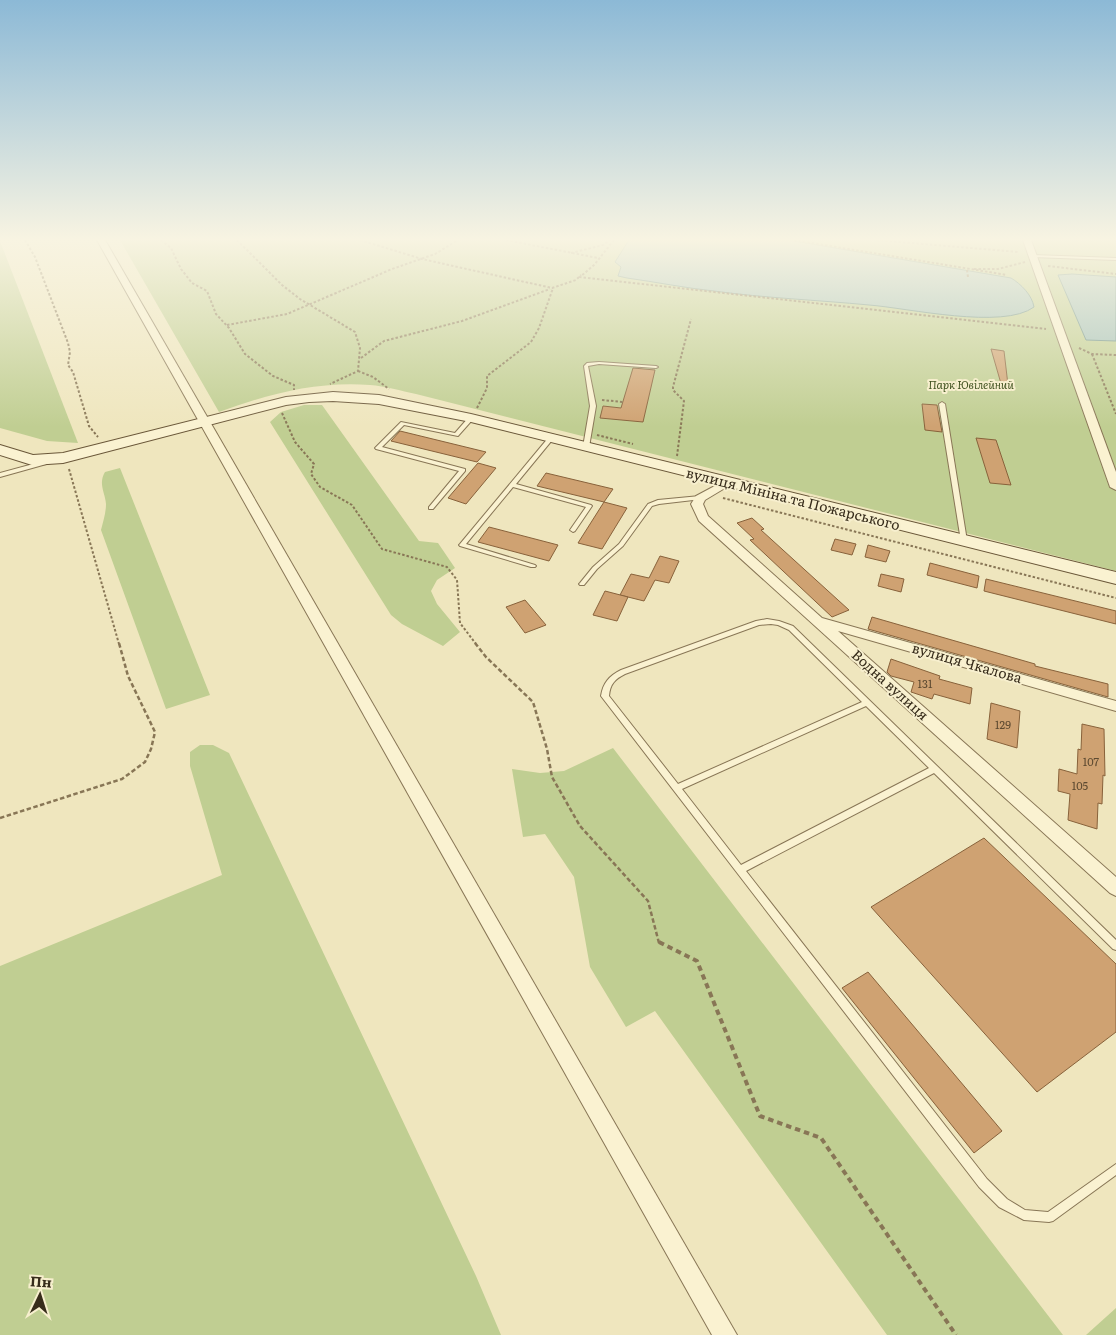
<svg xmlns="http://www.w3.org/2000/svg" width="1116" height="1335" viewBox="0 0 1116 1335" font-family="Literata,serif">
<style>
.green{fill:#c0ce92}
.water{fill:#a2c1bb;stroke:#698f89}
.building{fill:#cfa272;stroke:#88623b}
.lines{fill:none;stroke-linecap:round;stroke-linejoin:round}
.lane-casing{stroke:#887656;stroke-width:2}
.street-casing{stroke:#887656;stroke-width:2}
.secondary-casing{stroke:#6a5739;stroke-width:2}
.path-far2{stroke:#887656;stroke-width:2;stroke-dasharray:2.5 2;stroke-linecap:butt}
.path-far1{stroke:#887656;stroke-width:2.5;stroke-dasharray:4.5 2.5;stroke-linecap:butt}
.path{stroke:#887656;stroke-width:4;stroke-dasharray:5.5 4;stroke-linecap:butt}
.lane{fill:#faf2d1;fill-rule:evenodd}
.street{fill:#faf2d1;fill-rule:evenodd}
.secondary{fill:#faf2d1;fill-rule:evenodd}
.labels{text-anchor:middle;stroke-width:4;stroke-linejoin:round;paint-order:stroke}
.far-park-label{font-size:11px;font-style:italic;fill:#425421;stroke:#f7efce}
.number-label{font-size:11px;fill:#5d4a31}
.street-label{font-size:14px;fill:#372c1b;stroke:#f7efce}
</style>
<rect width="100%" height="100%" fill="#efe6be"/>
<!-- green -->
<g class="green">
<path d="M120 240H1116V571L416 394C401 391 385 386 370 385 317 381 268 394 219 412Z"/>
<path d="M0 241 78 443 47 441 0 428Z"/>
<path d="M304 405H322L419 541 438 543 455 568 437 580 431 591 437 604 460 632 443 646 402 624 391 615 270 422 281 412Z"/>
<path d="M120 468 210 695 166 709 101 530C103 522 106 513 106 504 105 492 98 484 105 472Z"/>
<path d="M200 745H213L229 753 476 1276 501 1335H0V966L222 875 190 766V752Z"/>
<path d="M613 748 1063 1335H887L655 1011 626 1027 590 967 574 877 545 834 523 837 512 769 540 773 564 771Z"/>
<path d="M1116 1308V1335H1086Z"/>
</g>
<!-- water -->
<g class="water">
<path d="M629 240H788L1011 278C1021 284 1032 295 1034 307 1003 330 908 308 869 305 817 300 765 298 714 291 685 288 656 282 627 278L618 276 621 267 615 262Z"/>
<path d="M1072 274 1116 277V341L1086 340 1058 275Z"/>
</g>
<!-- building -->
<g class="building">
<path d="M991 349 1004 351 1008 385 1002 387Z"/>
<path d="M633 368 655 370 643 422 600 418 603 406 621 408Z"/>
<path d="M922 404 937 405 942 432 925 430Z"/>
<path d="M400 431 486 452 477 462 391 441Z"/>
<path d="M976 438 996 440 1011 485 990 483Z"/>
<path d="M478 463 496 468 466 504 448 498Z"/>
<path d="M546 473 613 489 604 502 537 486Z"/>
<path d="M604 502 627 508 602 549 578 543Z"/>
<path d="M752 518 764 529 761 530 849 610 832 617 750 540 754 539 737 523Z"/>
<path d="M489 527 558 545 549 561 478 542Z"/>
<path d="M835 539 856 544 852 555 831 550Z"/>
<path d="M868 545 890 551 886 562 865 557Z"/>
<path d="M660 556 679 561 669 583 655 580 644 601 620 595 631 574 649 578Z"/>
<path d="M930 563 979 576 977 588 927 575Z"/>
<path d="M881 574 904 579 901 592 878 586Z"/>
<path d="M986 579 1116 611V624L984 591Z"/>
<path d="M605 591 628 597 617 621 593 615Z"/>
<path d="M525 600 546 625 525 633 506 607Z"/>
<path d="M872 617 1035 664V666L1108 684V697L868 629Z"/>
<path d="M891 659 940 676 939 679 972 688 970 704 934 694 932 699 911 692 914 682 891 676 887 672Z"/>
<path d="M991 703 1020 711 1017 748 987 739Z"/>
<path d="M1082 724 1104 729 1105 776 1103 775 1102 804 1098 803 1097 829 1068 820 1070 794 1058 791 1059 769 1077 774 1078 749 1081 750Z"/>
<path d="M984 838 1116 964V1032L1037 1092 871 907Z"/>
<path d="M868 972 1002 1131 974 1153 842 988Z"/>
</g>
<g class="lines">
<!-- lane casing -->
<g class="lane-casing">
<g id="lane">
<path d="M1033 255 1116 258V260L1032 257 1031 256Z"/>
<path d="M599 362 656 366 658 367 656 368 599 364 588 366 596 406 589 447 586 449 583 447 590 406 584 366 587 363Z"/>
<path d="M942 402 945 404 967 541 964 543 961 541 939 404Z"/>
<path d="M471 416 474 418 458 436 404 425 382 447 465 469V471L433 509H429V507L459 471 376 449 375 448 401 422 455 433 469 417Z"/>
<path d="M551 436 554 438 553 439 516 484 591 505 592 506 575 531 573 532 570 530 586 507 513 487 466 544 535 565 536 566 535 567H531L460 546 459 545 460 544 549 437Z"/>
<path d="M48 460 51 462 50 463 0 477V473Z"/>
<path d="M700 496 703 498 702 499 659 504 652 506 623 546 597 569 584 585H580L579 584 580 583 593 567 619 544 648 504 658 500Z"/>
<path d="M767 619 779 621 793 626 1116 940V950L1113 949 934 773 746 871 987 1179 1007 1199 1025 1210 1048 1212 1116 1164V1175L1053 1221 1049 1222 1024 1220 999 1207 979 1187 601 696C603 683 609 676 621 670L756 621ZM771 624 778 625 789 630 862 702 678 784 609 696C610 684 615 679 625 674L759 625ZM866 706 929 768 741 865 682 789Z"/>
</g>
</g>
<!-- street casing -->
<g class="street-casing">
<g id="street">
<path d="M97 240H105L737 1335H712Z"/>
<path d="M1023 240H1031L1116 472V490L1110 487Z"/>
<path d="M726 480 732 483 730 485 705 500 703 504 708 516 822 618 1116 701V711L838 631 1116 877V896L1110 893 699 521 691 504 696 496Z"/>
</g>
</g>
<!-- secondary casing -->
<g class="secondary-casing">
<path id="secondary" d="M333 392 379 395 471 414 1116 572V584L471 422 379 404 333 401 309 402 286 405 63 463 32 465 0 455V445L33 455 63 453 286 397Z"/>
</g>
<!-- path-far2 -->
<g class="path-far2">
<path d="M25 240 35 257 68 343 70 352 68 365 73 372 89 426 98 437"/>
<path d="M161 240 171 248 181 269 192 283 207 291 216 314 229 328 245 354 273 376 294 385V390"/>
<path d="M237 240 282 285 300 299 355 332 360 348 358 371 330 384"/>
<path d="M360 240 422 259 552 288 576 280 581 275"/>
<path d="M506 240 598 258"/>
<path d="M614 240 594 265 580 277 1046 329"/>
<path d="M794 240 1007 275"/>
<path d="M876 240 1019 252"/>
<path d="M571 253 603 245 610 240"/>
<path d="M1048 266 1116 274"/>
<path d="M974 269H998L1025 262"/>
<path d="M967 270 968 277"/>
<path d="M227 325 287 314 392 269 435 254 458 240"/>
<path d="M1079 348 1092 354 1116 355"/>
<path d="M1092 354 1116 414"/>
<path d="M361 358 384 341 462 321 550 289"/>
<path d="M358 371 373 377 389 389"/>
<path d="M602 400 623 402"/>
<path d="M477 408 487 388V376L531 342 539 328 553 288"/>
<path d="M282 413 295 442 314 464 311 474 320 487 352 505 382 549 447 567 457 580 460 623 476 644"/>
<path d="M597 435 633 444"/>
<path d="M677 456 684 401 673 390V387L691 319"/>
<path d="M69 469 119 644"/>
<path d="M723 498 1116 598"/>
</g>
<!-- path-far1 -->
<g class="path-far1">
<path d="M475 643 486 657 533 702 547 749 552 777 580 826 648 901 659 943"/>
<path d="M0 818 122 779 145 762 151 749 155 732 128 676 119 643"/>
</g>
<!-- path -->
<path class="path" d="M659 942 697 961 760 1116 821 1138 956 1335"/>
<!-- lane -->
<use href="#lane" class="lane"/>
<!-- street -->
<use href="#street" class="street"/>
<!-- secondary -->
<use href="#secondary" class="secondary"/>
</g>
<!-- sky -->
<linearGradient id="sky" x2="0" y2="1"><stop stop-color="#8cb9d6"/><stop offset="0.56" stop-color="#f8f4e2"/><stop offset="1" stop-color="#f8f4e2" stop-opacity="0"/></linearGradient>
<rect width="1116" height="427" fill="url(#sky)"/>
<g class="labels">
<!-- far-park labels -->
<g class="far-park-label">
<text x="971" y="389">Парк Ювілейний</text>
</g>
<!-- number labels -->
<g class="number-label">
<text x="925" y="688">131</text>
<text x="1003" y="729">129</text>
<text x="1091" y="766">107</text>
<text x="1080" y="790">105</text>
</g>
<!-- street labels -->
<g class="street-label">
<text transform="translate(793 499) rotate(14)" y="5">вулиця Мініна та Пожарського</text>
<text transform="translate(967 663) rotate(16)" y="5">вулиця Чкалова</text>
<text transform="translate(890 685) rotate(42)" y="5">Водна вулиця</text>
</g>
</g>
<!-- north arrow -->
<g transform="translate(40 1295) rotate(4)" stroke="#f7efce" stroke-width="4" paint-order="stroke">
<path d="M0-4L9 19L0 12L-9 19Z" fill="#372c1b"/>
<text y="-8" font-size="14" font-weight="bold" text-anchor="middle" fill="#372c1b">Пн</text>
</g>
</svg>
